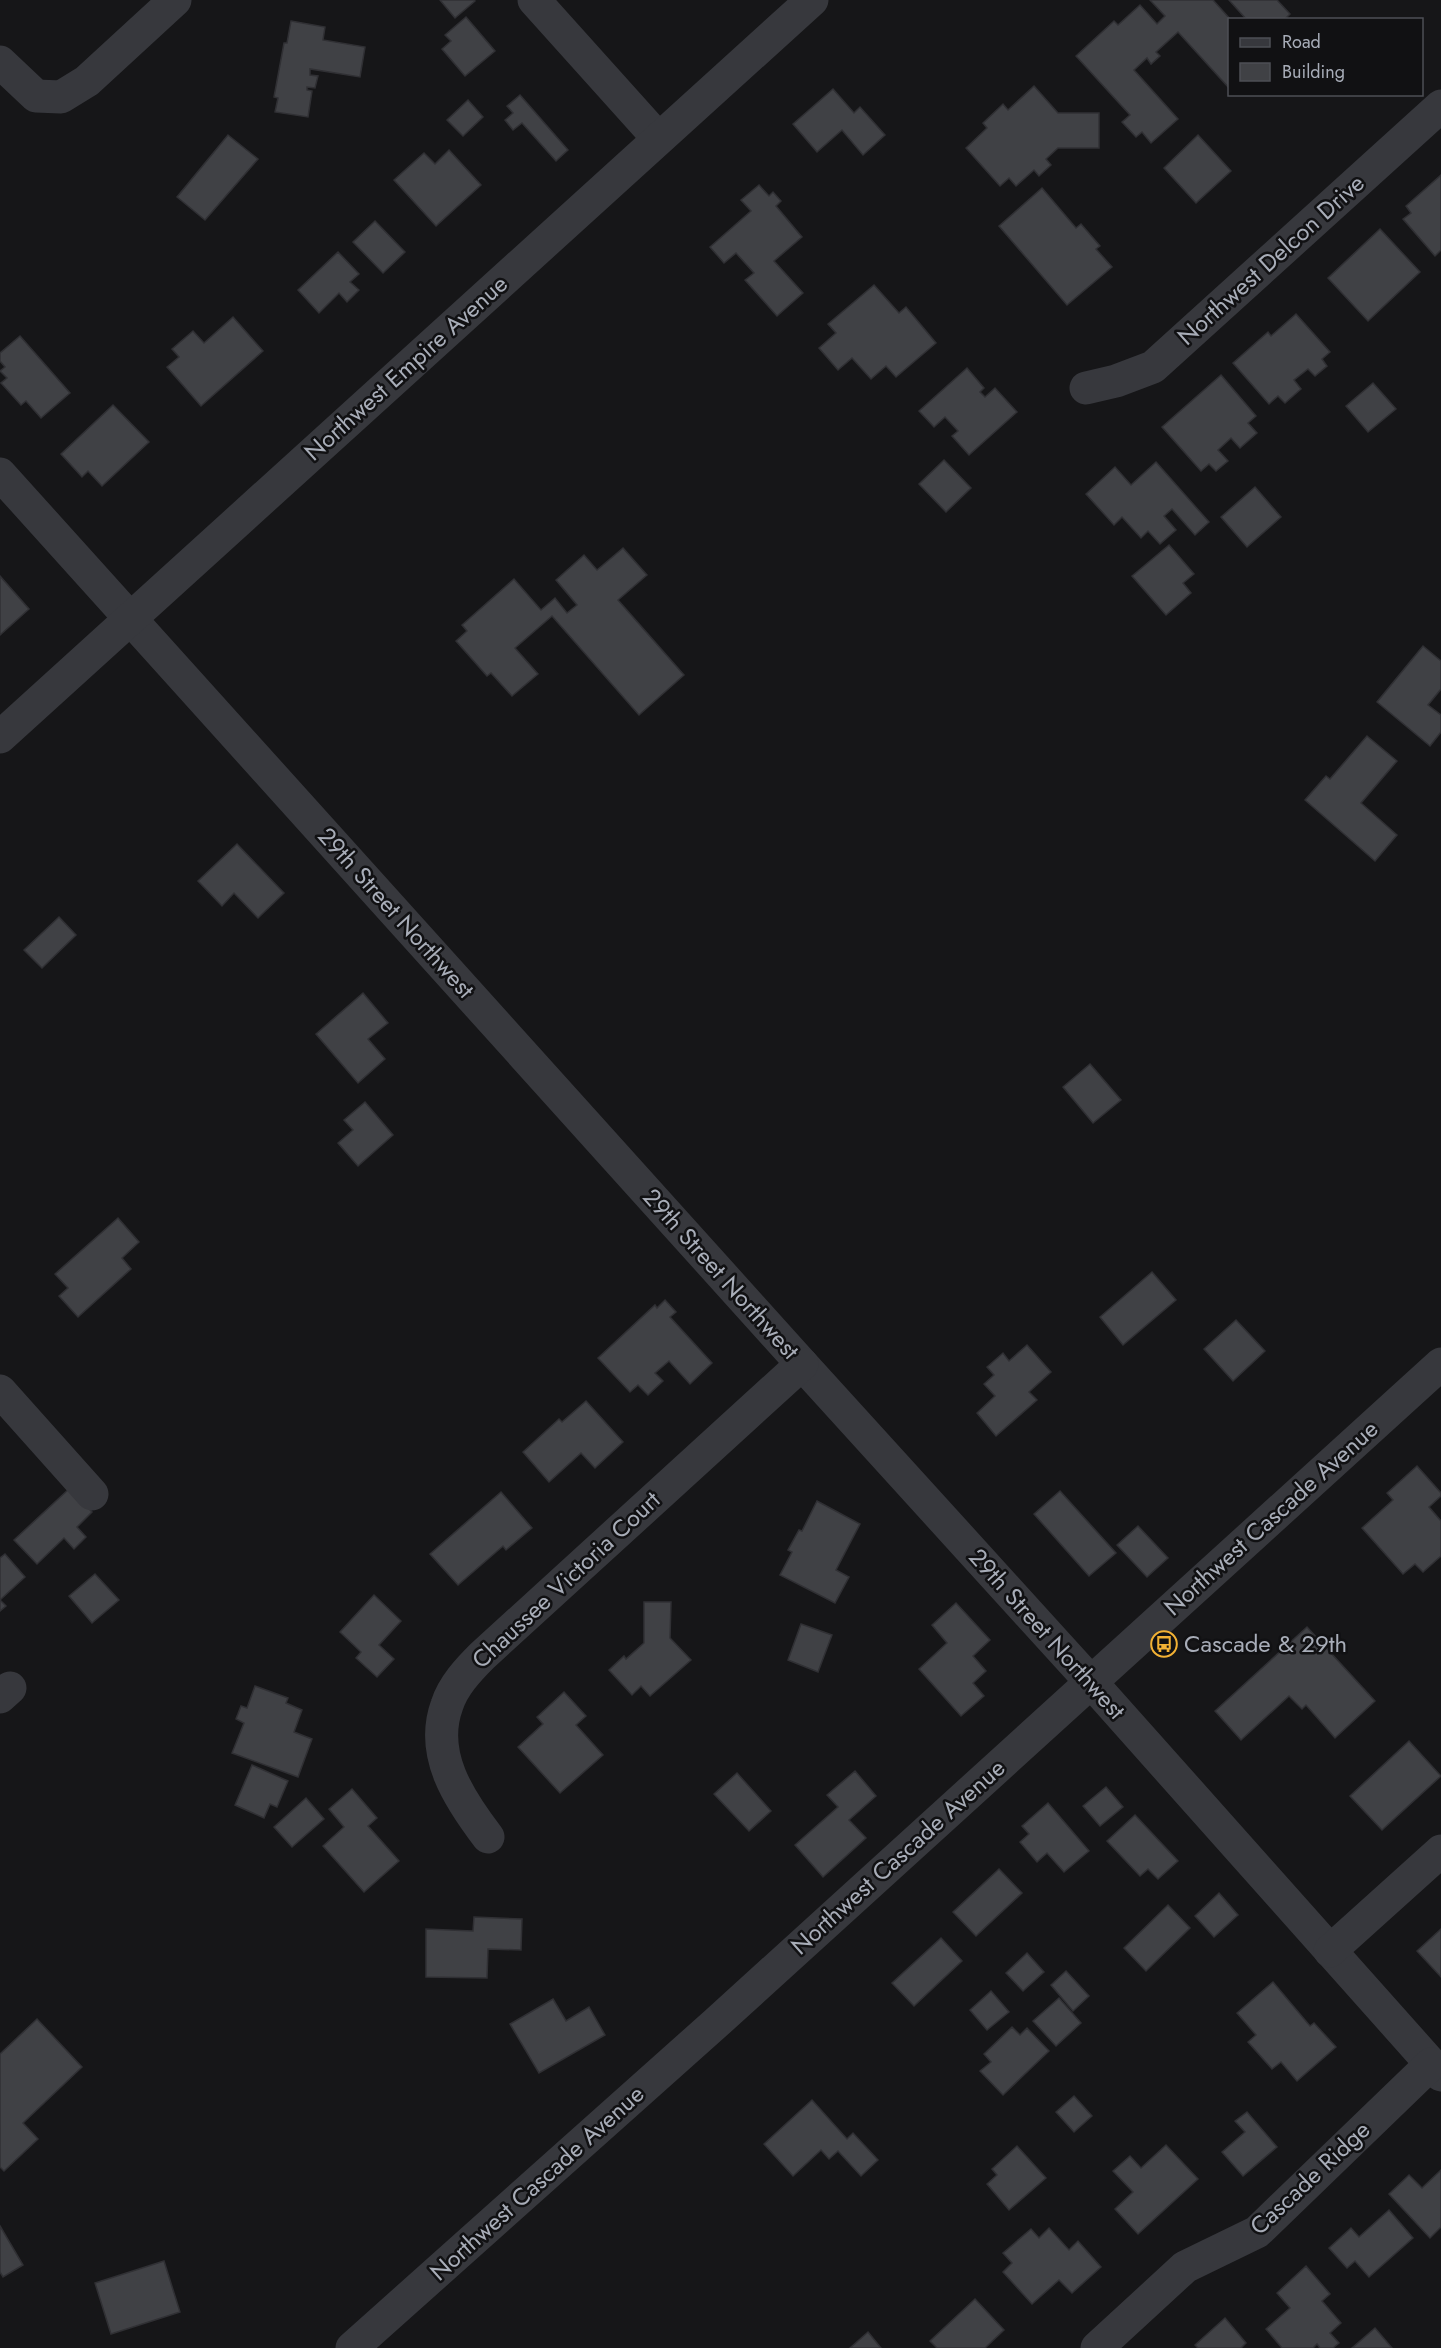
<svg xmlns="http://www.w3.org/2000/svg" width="1441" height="2348" viewBox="0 0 1441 2348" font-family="Jost,sans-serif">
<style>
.building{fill:#404145;stroke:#303034;stroke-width:1.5}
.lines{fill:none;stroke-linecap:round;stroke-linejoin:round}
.minor{stroke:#37383d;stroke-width:33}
.labels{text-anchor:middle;stroke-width:5;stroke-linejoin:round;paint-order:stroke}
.street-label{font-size:24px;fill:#a8adb8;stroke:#111113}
.poi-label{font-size:24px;fill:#a8adb8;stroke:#111113;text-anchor:start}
</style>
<rect width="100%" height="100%" fill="#161618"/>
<!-- building -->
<g class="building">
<path d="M440 0H474L475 1 455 18Z"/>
<path d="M1150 0H1213L1231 20 1230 89 1178 32 1156 52 1160 56 1151 64 1147 58 1134 70 1178 119 1151 143 1142 132 1136 137 1122 122 1130 115 1076 56 1114 21 1118 25 1140 5 1157 24 1165 16Z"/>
<path d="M1229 0H1277L1290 14 1284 20H1247Z"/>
<path d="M466 17 495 51 465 76 442 49 451 41 445 35Z"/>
<path d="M291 21 325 27 323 40 365 47 360 77 310 69V75L318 76 315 88 307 87V90L312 91 308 117 275 112 278 98 274 97 284 43H287Z"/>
<path d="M1034 86 1058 113H1099V148H1058L1046 159 1051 165 1039 176 1034 170 1016 186 1009 178 1000 186 966 148 987 128 983 123 1003 104 1008 110Z"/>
<path d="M833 89 854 113 860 107 885 135 863 155 842 130 817 152 793 124Z"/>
<path d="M520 95 568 150 556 161 522 123 513 130 505 120 513 113 507 106Z"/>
<path d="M468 100 483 117 463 136 447 120Z"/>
<path d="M228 135 258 159 205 220 177 197Z"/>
<path d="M1198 135 1231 171 1196 203 1164 168Z"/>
<path d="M449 150 481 185 436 226 394 180 424 153 435 164Z"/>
<path d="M1441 175V250L1435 256 1403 219 1411 213 1406 206Z"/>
<path d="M759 185 769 196 773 192 781 201 776 206 802 237 774 261 803 293 777 316 745 280 754 273 736 253 724 263 710 247 751 211 741 200Z"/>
<path d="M1042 188 1076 228 1081 224 1100 246 1096 249 1112 267 1067 305 999 226Z"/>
<path d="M375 221 405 252 383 273 353 242Z"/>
<path d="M1380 229 1420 272 1368 321 1328 278Z"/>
<path d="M338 252 359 274 350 282 359 290 347 302 339 293 319 313 298 290Z"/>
<path d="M874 285 899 313 906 307 936 343 896 377 886 366 871 379 852 358 838 370 819 348 836 333 828 324Z"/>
<path d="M1296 314 1330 352 1322 359 1327 366 1315 376 1308 369 1294 380 1301 389 1285 403 1278 396 1269 404 1233 363 1268 332 1271 336Z"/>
<path d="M233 317 263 351 201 406 167 367 179 357 172 349 193 331 204 343Z"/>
<path d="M20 336 70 393 41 418 26 401 21 405 1 383 7 378 0 371 5 367 0 361V353Z"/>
<path d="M967 368 984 388 980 392 985 397 995 388 1017 412 969 455 952 436 958 431 945 417 934 427 919 411Z"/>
<path d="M1221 375 1256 416 1248 423 1257 433 1240 448 1231 438 1218 450 1228 461 1216 471 1209 464 1201 471 1162 427Z"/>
<path d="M1373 383 1396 409 1368 432 1346 406Z"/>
<path d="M113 405 149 442 102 486 88 471 82 477 61 454Z"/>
<path d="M944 460 971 488 946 512 919 484Z"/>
<path d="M1156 462 1209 522 1195 535 1172 509 1164 516 1176 530 1160 544 1148 531 1141 538 1122 517 1114 525 1086 494 1115 467 1131 485Z"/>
<path d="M1255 487 1281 517 1247 547 1221 517Z"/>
<path d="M1169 545 1194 574 1183 583 1191 593 1166 615 1132 576Z"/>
<path d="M623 548 647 575 618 600 684 675 639 715 552 616 515 648 538 674 512 696 491 673 487 676 456 641 467 631 462 625 514 579 541 610 555 598 567 613 577 605 556 580 584 555 597 570Z"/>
<path d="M0 576 29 609 0 635Z"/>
<path d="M1423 646 1441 661V689L1428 705 1441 715V732L1430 746 1377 702Z"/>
<path d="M1367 736 1397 761 1361 803 1397 835 1375 861 1305 800 1326 776 1330 779Z"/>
<path d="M237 844 284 893 258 918 234 893 222 906 198 881Z"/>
<path d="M59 917 76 935 42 968 24 950Z"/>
<path d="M363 993 388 1023 368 1039 385 1059 358 1083 316 1034Z"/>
<path d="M1090 1064 1121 1100 1093 1123 1063 1087Z"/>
<path d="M365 1102 393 1135 358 1166 338 1143 353 1130 344 1120Z"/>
<path d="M118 1218 139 1242 122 1258 131 1269 78 1317 59 1296 68 1288 55 1274Z"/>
<path d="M1152 1272 1176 1300 1123 1345 1100 1317Z"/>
<path d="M665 1300 676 1312 670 1317 712 1363 690 1384 669 1361 655 1373 663 1381 648 1395 638 1385 630 1392 598 1358 655 1305 657 1308Z"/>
<path d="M1236 1320 1265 1351 1233 1381 1204 1349Z"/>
<path d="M1027 1345 1051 1372 1029 1392 1037 1400 996 1436 977 1413 995 1396 984 1384 994 1375 987 1367 1003 1353 1009 1361Z"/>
<path d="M586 1401 623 1442 595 1468 581 1453 549 1482 523 1452 559 1419 562 1422Z"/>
<path d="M1417 1466 1441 1493V1496L1429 1507 1441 1521V1556L1423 1572 1415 1564 1403 1574 1362 1528 1393 1500 1387 1493Z"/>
<path d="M70 1488 92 1512 77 1527 86 1537 74 1549 64 1538 37 1564 14 1540Z"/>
<path d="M1060 1491 1116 1553 1089 1576 1034 1514Z"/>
<path d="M501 1492 532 1528 506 1550 503 1546 458 1585 430 1554Z"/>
<path d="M817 1501 860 1524 836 1570 849 1577 835 1603 780 1575 792 1552 788 1550 799 1530 802 1531Z"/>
<path d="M1138 1526 1168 1558 1147 1577 1117 1545Z"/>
<path d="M5 1554 25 1577 0 1600 6 1606 0 1611V1558Z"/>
<path d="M95 1574 119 1600 92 1623 69 1596Z"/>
<path d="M374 1595 401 1621 379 1645 394 1659 377 1677 356 1658 361 1652 340 1632Z"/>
<path d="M644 1602H671L670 1638 691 1660 650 1696 641 1686 632 1695 609 1670 624 1656 626 1659 644 1643Z"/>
<path d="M956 1603 990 1640 973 1656 986 1671 973 1683 984 1696 961 1716 919 1669 947 1643 932 1625Z"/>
<path d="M801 1624 832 1635 818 1672 788 1660Z"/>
<path d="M1307 1627 1375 1701 1335 1738 1306 1705 1302 1709 1289 1696 1241 1740 1215 1711Z"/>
<path d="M255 1686 288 1698 286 1703 302 1710 294 1732 312 1739 298 1777 232 1753 244 1723 236 1719 241 1706 247 1708Z"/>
<path d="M564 1692 586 1716 576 1725 603 1755 560 1793 518 1747 543 1724 537 1717Z"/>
<path d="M1409 1741 1441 1776 1382 1830 1350 1796Z"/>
<path d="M252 1765 288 1781 277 1807 270 1804 264 1818 235 1805Z"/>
<path d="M855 1771 876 1796 849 1820 866 1838 823 1877 795 1845 838 1807 827 1795Z"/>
<path d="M737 1773 771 1811 749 1831 714 1794Z"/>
<path d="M1106 1787 1123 1807 1100 1826 1083 1806Z"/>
<path d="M352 1789 377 1818 368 1826 399 1861 364 1892 323 1846 344 1827 329 1809Z"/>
<path d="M306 1798 324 1819 292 1847 274 1827Z"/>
<path d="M1048 1803 1089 1851 1064 1872 1047 1853 1037 1862 1020 1842 1029 1834 1022 1826Z"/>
<path d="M1135 1815 1178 1861 1158 1879 1148 1869 1140 1876 1107 1841Z"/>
<path d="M999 1869 1022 1893 976 1936 953 1912Z"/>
<path d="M1219 1893 1238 1915 1214 1937 1195 1916Z"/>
<path d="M1168 1905 1190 1928 1146 1971 1124 1948Z"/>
<path d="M474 1917 522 1919 521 1950 488 1949 487 1978 426 1977V1929L473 1931Z"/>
<path d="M1441 1929V1977L1417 1951Z"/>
<path d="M941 1938 962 1961 914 2006 892 1983Z"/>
<path d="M1027 1953 1044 1972 1023 1991 1006 1973Z"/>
<path d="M1066 1971 1089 1996 1073 2011 1051 1985Z"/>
<path d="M1273 1982 1310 2026 1314 2023 1336 2047 1297 2081 1281 2062 1272 2069 1248 2042 1256 2035 1237 2013Z"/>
<path d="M991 1991 1009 2012 987 2030 970 2010Z"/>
<path d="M1059 1998 1081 2023 1056 2046 1033 2021Z"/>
<path d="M553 1999 566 2021 589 2007 605 2035 539 2073 510 2024Z"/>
<path d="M37 2019 82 2067 23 2123 38 2139 4 2171 0 2167V2054Z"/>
<path d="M1012 2027 1020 2035 1027 2028 1049 2051 1003 2095 980 2071 991 2062 984 2054Z"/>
<path d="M1074 2096 1092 2116 1074 2132 1056 2112Z"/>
<path d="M812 2100 847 2139 853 2133 878 2160 861 2176 838 2151 829 2159 821 2150 793 2176 764 2144Z"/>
<path d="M1247 2112 1277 2147 1243 2176 1222 2152 1245 2132 1235 2121Z"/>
<path d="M1166 2145 1198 2179 1138 2234 1115 2209 1133 2192 1113 2171 1130 2156 1141 2168Z"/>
<path d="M1017 2146 1046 2178 1009 2210 987 2184 997 2175 992 2169Z"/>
<path d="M1441 2170V2227L1430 2238 1389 2194 1409 2175 1422 2188Z"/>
<path d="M1389 2210 1413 2238 1369 2277 1355 2261 1347 2268 1329 2248 1351 2228 1359 2237Z"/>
<path d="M0 2226 23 2265 3 2277 0 2272Z"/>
<path d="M1049 2228 1069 2250 1078 2241 1101 2267 1072 2293 1059 2280 1032 2304 1003 2272 1012 2263 1003 2253 1031 2229 1039 2238Z"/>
<path d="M164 2261 180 2312 111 2334 95 2283Z"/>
<path d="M1306 2266 1330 2294 1322 2301 1341 2323 1330 2333 1339 2343 1333 2348H1320L1317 2344 1313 2348H1282L1266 2329 1290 2308 1277 2293Z"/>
<path d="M975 2299 1004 2330 985 2348H937L930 2341Z"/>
<path d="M1225 2318 1246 2343 1241 2348H1198L1195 2345Z"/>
<path d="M1375 2328 1392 2348H1352Z"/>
<path d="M868 2332 881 2348H850Z"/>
</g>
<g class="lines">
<!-- minor -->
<g class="minor">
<path d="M534 0 658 138"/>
<path d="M0 62 36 96 61 97 87 81 175 0"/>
<path d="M1086 388 1116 381 1153 367 1441 106"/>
<path d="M0 474 802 1364 1091 1682 1441 2075"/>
<path d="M0 737 812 0"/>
<path d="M0 1391 92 1494"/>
<path d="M0 1697 10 1688"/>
<path d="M488 1837C459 1799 429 1754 447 1705 453 1686 468 1670 482 1656L802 1364"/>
<path d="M1330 1951 1441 1851"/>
<path d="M352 2348 716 2023 1441 1364"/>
<path d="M1097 2348 1185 2267 1257 2232 1431 2064"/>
</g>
</g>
<!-- icons -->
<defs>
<g id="bus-ring" transform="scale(1.35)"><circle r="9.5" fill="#111113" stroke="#f2b134" stroke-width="1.5"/><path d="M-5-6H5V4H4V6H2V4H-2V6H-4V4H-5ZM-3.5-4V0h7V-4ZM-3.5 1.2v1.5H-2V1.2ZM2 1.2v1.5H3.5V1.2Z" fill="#f2b134"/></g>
</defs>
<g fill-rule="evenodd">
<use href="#bus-ring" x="1164" y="1644"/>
</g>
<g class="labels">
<!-- street labels -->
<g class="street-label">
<text transform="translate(1271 260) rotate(-42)" y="8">Northwest Delcon Drive</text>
<text transform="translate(406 368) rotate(-42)" y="8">Northwest Empire Avenue</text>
<text transform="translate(396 913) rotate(48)" y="8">29th Street Northwest</text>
<text transform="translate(721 1274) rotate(48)" y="8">29th Street Northwest</text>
<text transform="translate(1271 1518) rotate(-42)" y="8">Northwest Cascade Avenue</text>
<text transform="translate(566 1580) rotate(-43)" y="8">Chaussee Victoria Court</text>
<text transform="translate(1047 1634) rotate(48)" y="8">29th Street Northwest</text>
<text transform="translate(898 1857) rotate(-42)" y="8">Northwest Cascade Avenue</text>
<text transform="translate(1310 2178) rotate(-43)" y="8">Cascade Ridge</text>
<text transform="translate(537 2183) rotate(-42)" y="8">Northwest Cascade Avenue</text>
</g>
<!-- poi labels -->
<g class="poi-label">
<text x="1184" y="1652">Cascade &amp; 29th</text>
</g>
</g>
<!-- legend -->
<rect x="1228" y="18" width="195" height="78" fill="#111113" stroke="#4d4f55" stroke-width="1.5"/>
<rect x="1240" y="38" width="30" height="9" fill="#37383d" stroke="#4d4f55" stroke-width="1.5"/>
<text x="1282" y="48" font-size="18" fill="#a8adb8">Road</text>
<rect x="1240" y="63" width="30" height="18" fill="#404145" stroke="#4d4f55" stroke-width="1.5"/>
<text x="1282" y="78" font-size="18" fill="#a8adb8">Building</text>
</svg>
